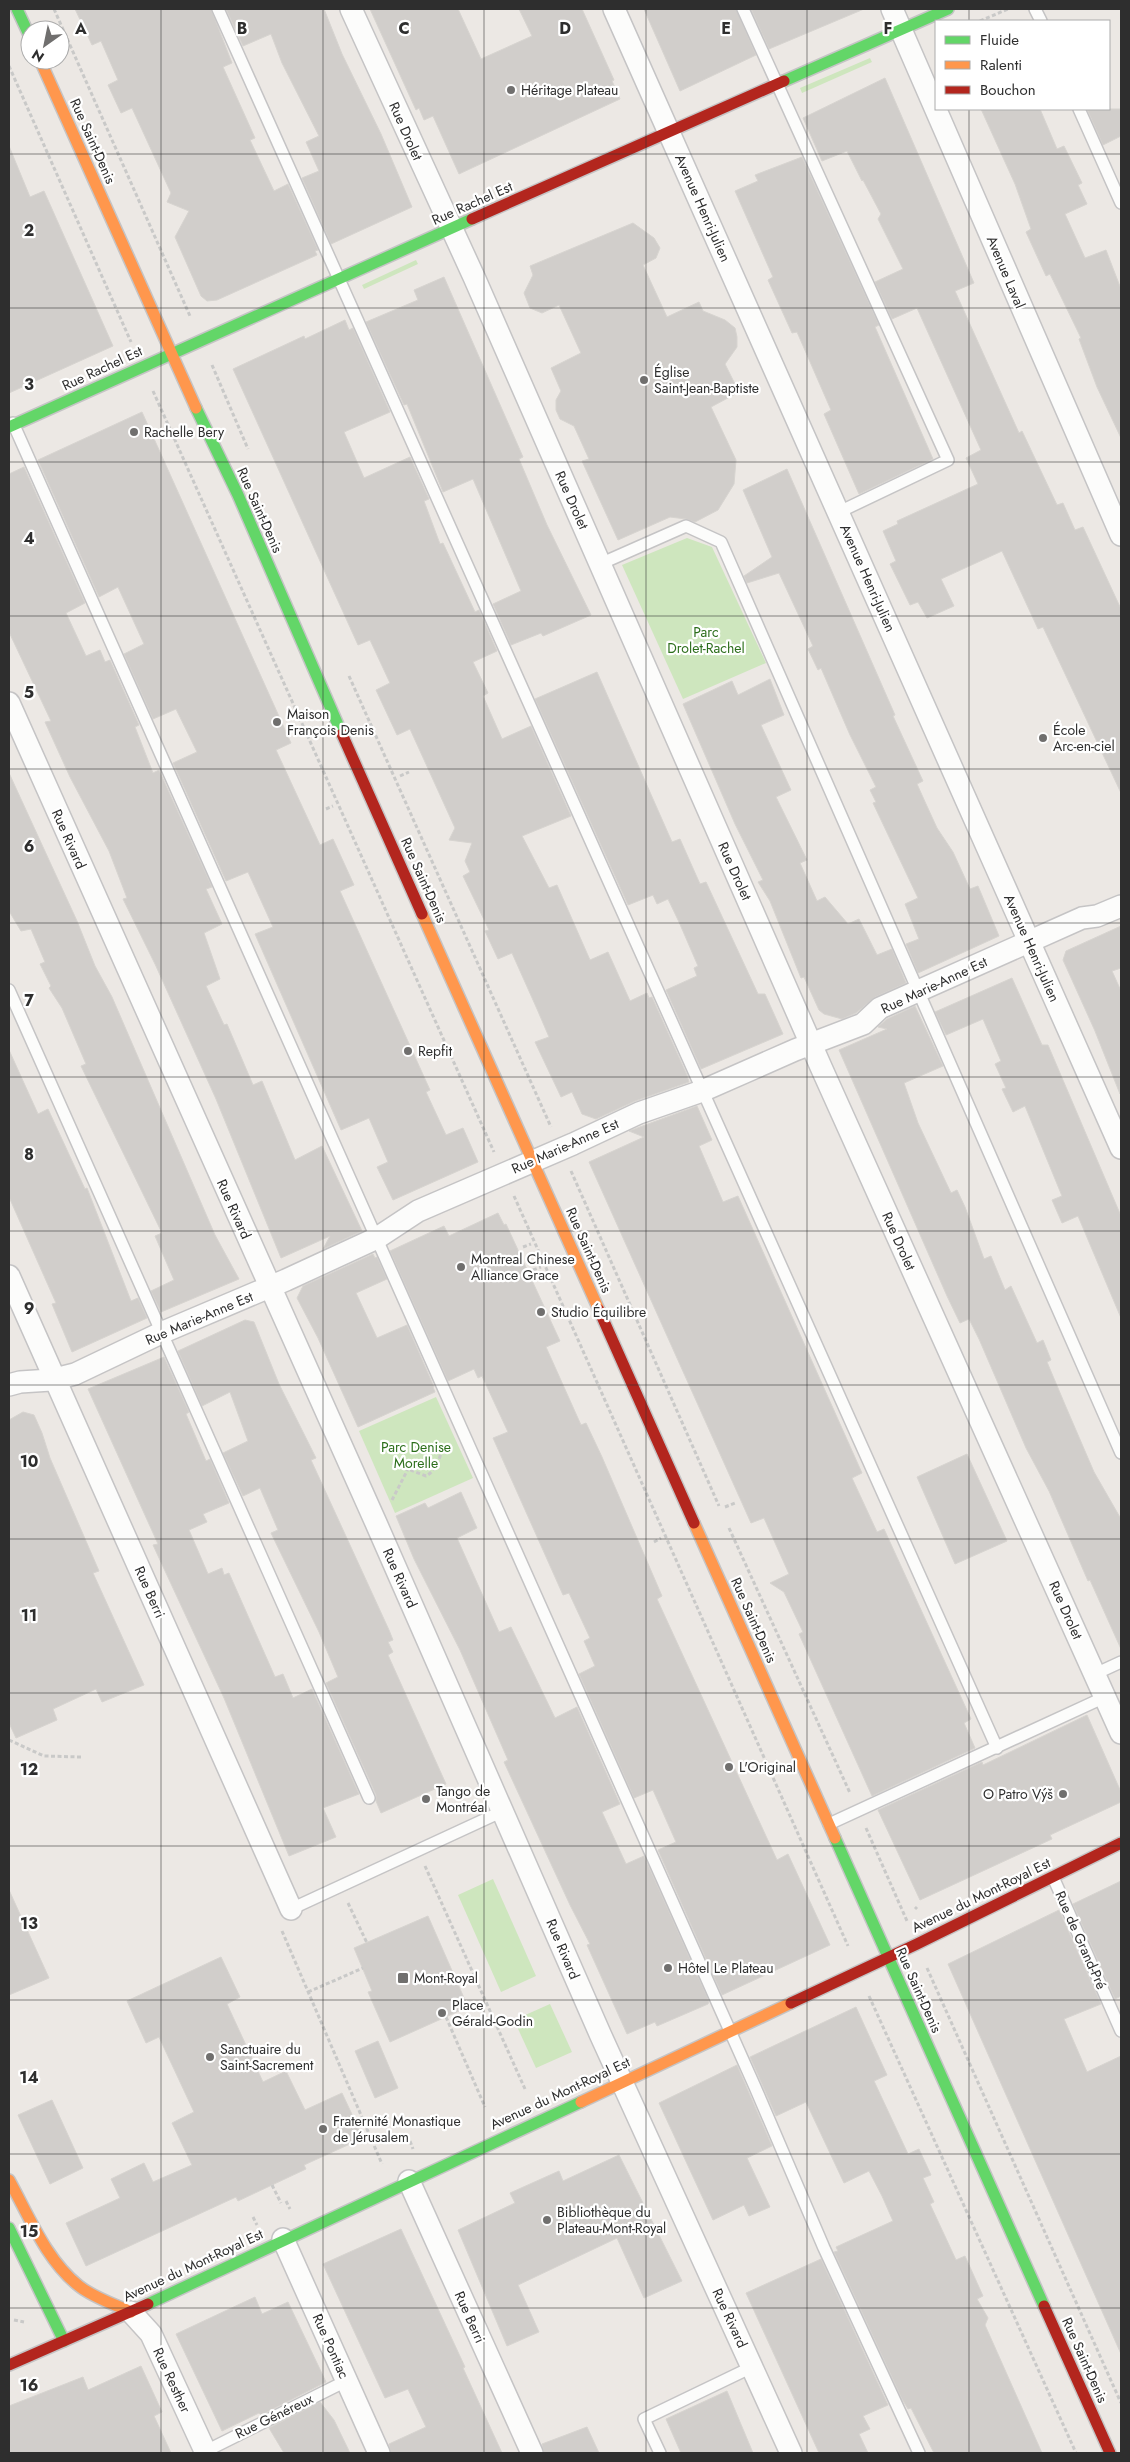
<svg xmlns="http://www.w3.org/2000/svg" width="1130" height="2462" viewBox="0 0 1130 2462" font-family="Jost,sans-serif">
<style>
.green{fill:#cee6be}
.building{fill:#d1cecb;stroke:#d7d4d0}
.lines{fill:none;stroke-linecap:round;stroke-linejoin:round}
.lane-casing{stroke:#c5c4c5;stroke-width:14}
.street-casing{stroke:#c5c4c5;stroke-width:24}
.fast-casing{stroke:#c5c4c5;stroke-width:14}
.slow-casing{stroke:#c5c4c5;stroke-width:14}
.jam-casing{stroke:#c5c4c5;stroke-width:14}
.path{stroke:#c9c9c8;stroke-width:3;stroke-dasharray:4 2.5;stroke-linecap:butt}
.lane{stroke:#fcfcfb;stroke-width:11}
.street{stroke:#fcfcfb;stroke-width:21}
.fast{stroke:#63d668;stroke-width:11}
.slow{stroke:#ff974d;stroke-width:11}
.jam{stroke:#b3261e;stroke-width:11}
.grid{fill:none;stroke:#2e2e2e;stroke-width:1;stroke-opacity:0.55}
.poi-dot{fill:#706f6e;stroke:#fff;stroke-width:2}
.labels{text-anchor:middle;stroke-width:4.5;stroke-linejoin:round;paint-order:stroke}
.poi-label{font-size:14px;fill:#2e2e2e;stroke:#fff;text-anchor:start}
.street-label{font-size:14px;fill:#2e2e2e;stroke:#fff}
.park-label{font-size:14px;fill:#2c6e1b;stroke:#fff}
.grid-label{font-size:16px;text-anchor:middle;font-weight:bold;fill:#2e2e2e;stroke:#fff;stroke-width:4.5;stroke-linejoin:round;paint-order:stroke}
</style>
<rect width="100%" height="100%" fill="#ece8e4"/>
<!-- green -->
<g class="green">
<path d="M870 58 872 62 802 93 800 88Z"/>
<path d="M416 260 418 264 364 289 362 285Z"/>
<path d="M687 538 712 547 766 663 683 699 622 565Z"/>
<path d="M436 1397 473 1478 395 1513 359 1431Z"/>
<path d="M493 1879 536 1976 501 1992 458 1895Z"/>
<path d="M550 2004 572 2052 536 2068 514 2020Z"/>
</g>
<!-- building -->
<g class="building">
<path d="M75 9H211L232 63 223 67 255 138 250 140 274 191 288 184 318 250 315 251 317 255 217 300 207 301 201 296 175 237 189 211 167 202 171 193 132 108 121 113 108 85 118 80 101 41 92 45Z"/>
<path d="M226 9H324L342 54 381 134 412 207 331 244 302 178 319 171 306 142 319 136 282 63 271 34 243 46Z"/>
<path d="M370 9H458L481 59 532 36 519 9H582L614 80 612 81 620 99 459 174 433 116 424 120 419 108 416 110Z"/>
<path d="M644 9H736L756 55 680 91Z"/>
<path d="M751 9H864L769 49Z"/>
<path d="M885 78 974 283 955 291 1019 433 1022 431 1057 505 1063 503 1075 530 1083 527 1121 609V793L1043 627 1038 629 1002 551 941 579 954 606 927 618 918 602 910 605 890 564 896 561 883 531 898 524 897 521 978 484 966 458 981 450 917 308 892 319 875 282 903 269 878 219 881 214 863 180 862 181 847 151 822 161 803 118Z"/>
<path d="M981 109H1040L1057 149 1064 146 1082 183 1078 185 1087 204 1065 214 1085 258 1106 250 1121 289V438L1097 387 1079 339 1081 338 1050 274 1046 276 1026 232 1031 229 1015 184Z"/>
<path d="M1087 109H1121V136L1103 145Z"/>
<path d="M9 146 30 197 44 191 113 346 9 393Z"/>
<path d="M802 157 879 325 875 327 933 459 859 494 824 414 831 410 797 332 792 333 768 280 773 277 735 191 758 181 755 175Z"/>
<path d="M633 223 654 238 660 248 656 258 643 265 667 317 699 302 703 311 725 320 735 328 737 337V347L725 364 739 392 711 407 736 460 734 484 718 510 695 522 686 519 670 517 618 540 582 461 589 459 574 426 560 419 556 410V400L561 391 551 368 581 353 559 305 542 313 530 308 524 293 533 275 530 266Z"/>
<path d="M444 277 523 457 519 459 547 525 591 615 543 636 541 633 511 645 493 604 521 591 473 479 443 492 407 404 404 405 366 322 418 300 414 290Z"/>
<path d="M345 320 349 330 353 328 390 412 344 432 364 478 410 457 429 499 424 501 440 544 443 543 475 612 479 610 497 651 473 662 488 693 483 696 502 739 531 726 571 816 522 836 549 888 557 885 590 960 608 952 630 1001 647 993 649 998 652 997 687 1075 689 1082 635 1101 596 1119 582 1114 572 1092 561 1097 535 1042 549 1037 537 1009 512 953 498 959 485 931 489 930 463 876 470 872 465 861 472 843 449 840 455 828 410 729 397 735 376 690 390 683 370 640 358 645 233 369 304 336 305 339Z"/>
<path d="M142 412 291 743 276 750 320 845 333 839 354 885 340 891 430 1090 426 1092 446 1135 463 1128 478 1162 393 1200 377 1167 388 1162 369 1118 341 1130 255 934 273 927 248 872 226 881 173 763 197 752 176 709 153 719 124 654 144 644 118 587 99 597 38 460Z"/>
<path d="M24 467 85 603 66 613 86 656 100 650 105 662 110 660 139 725 135 727 153 773 159 770 212 887 206 889 222 924 204 933 220 979 206 986 224 1025 227 1024 253 1085 262 1081 295 1160 322 1146 362 1231 323 1249 330 1236 281 1258 216 1099 155 964 123 899 127 898 109 851 70 777 45 722 51 721 9 632V474Z"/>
<path d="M787 469 895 715 893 716 923 781 917 784 926 804 937 828 953 852 970 889 978 886 999 936 918 973 906 944 919 939 905 904 918 898 873 803 876 802 870 790 876 787 850 735 821 668 818 670 808 649 813 646 779 573 747 583 744 576 772 557 743 490Z"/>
<path d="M597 672 672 842 680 839 700 884 706 882 758 994H765L783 1034 701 1069 666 990 697 976 694 968 698 966 679 922 668 899 657 904 653 895 628 905 535 699Z"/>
<path d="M770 679 784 715 761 725 791 790 776 797 807 860 800 863 817 901 825 897 848 924 859 919 877 955 892 949 906 983 875 997 856 1013 842 1019 824 1014 819 1010 804 977 801 978 770 901 758 882 763 880 735 824 683 704 732 681 738 695Z"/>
<path d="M9 773 77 921 95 966 112 997 215 1235 239 1279 161 1312 151 1291 174 1280 155 1236 162 1233 81 1066 86 1064 62 1008 49 988 51 986 40 964 45 962 31 929 21 931 9 911Z"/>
<path d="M1121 926V968L1112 971 1121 991 1120 1094 1095 1031 1063 960 1066 951Z"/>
<path d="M1012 978 1042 1045H1048L1121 1216V1318L1078 1216 1062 1223 1052 1200 1062 1196 1025 1106 1013 1112 1002 1089 1006 1088 995 1064 1001 1061 983 1019 946 1035 935 1012Z"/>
<path d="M915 1006 943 1066 904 1083 918 1123 951 1193 957 1190 965 1207 984 1259 991 1256 1005 1290 1011 1286 1037 1343 1043 1340 1051 1360 1047 1362 1066 1407 1094 1472 1121 1519V1649L1090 1580 1088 1581 1049 1491 1026 1448 979 1339 969 1319 960 1323 947 1296 839 1050 887 1029 878 1027 887 1019Z"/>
<path d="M9 1050 38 1114 48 1109 85 1189 87 1188 131 1301 138 1298 147 1318 72 1352 52 1304 56 1303 9 1197Z"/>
<path d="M697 1106 712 1140 699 1146 723 1202 738 1196 862 1473 852 1478 877 1532 884 1529 971 1719 964 1723 975 1748 872 1796 799 1634 803 1632 784 1592 770 1583 789 1574 776 1545 764 1518 751 1523 589 1162 644 1137 629 1131Z"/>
<path d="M498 1213 504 1225 506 1224 560 1341 546 1347 581 1425 586 1423 602 1457 662 1596 657 1599 777 1860 788 1854 830 1945 722 1995 658 1850 676 1842 653 1790 634 1798 579 1674 595 1666 584 1641 590 1638 569 1593 563 1595 493 1438 508 1432 482 1376 478 1378 474 1369 448 1381 390 1251 444 1226 449 1236Z"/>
<path d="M373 1254 375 1258 377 1257 387 1279 356 1293 377 1338 407 1325 434 1387H433L435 1392 358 1427 318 1338 297 1298 303 1286Z"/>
<path d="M245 1320 254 1322 279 1384 316 1458 311 1460 389 1630 393 1640 388 1642 393 1652 388 1655 446 1784 381 1813 376 1801V1795L326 1683 338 1677 319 1632 271 1533 278 1530 260 1488 243 1496 223 1453 248 1441 230 1392 202 1406 178 1351Z"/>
<path d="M164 1357 189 1412 186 1414 206 1461 210 1459 229 1503 203 1514 207 1522 189 1530 208 1574 222 1568 224 1575 229 1573 275 1677 283 1674 293 1698 312 1689 359 1794 323 1808 336 1837 289 1856 224 1698 153 1545 158 1544 88 1389Z"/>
<path d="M23 1412 34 1415 42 1433 50 1458 99 1571 93 1573 144 1685 102 1702 96 1689 53 1709 57 1720 16 1738 9 1723V1420Z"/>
<path d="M967 1454 1007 1541 955 1564 917 1477Z"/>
<path d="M461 1492 477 1528 457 1538 499 1632 511 1627 555 1718 577 1707 620 1804 602 1812 626 1864 644 1856 709 2001 708 2004 657 2026 655 2022 627 2034 587 1945 590 1944 570 1905 504 1762 508 1760 460 1650 414 1559 396 1516 425 1503 428 1508Z"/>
<path d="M1087 1715 1121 1792V1802L1050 1835 1052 1839 920 1900 878 1810 982 1762 983 1765Z"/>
<path d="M1121 1881V1996L1115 1999 1073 1904Z"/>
<path d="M9 1890 49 1978 9 1995Z"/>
<path d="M1059 1910 1101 2004 1064 2019 1087 2072 1121 2056V2354L948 1964Z"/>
<path d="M428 1916 468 2007 390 2042 368 1992 372 1991 354 1948Z"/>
<path d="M221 1957 240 1997 227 2004 263 2082 286 2071 305 2110 342 2093 363 2138 304 2165 306 2169 238 2201 236 2197 86 2266 66 2223 120 2198 111 2179 144 2163 153 2182 192 2165 172 2123 194 2112 159 2037 146 2043 127 2001Z"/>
<path d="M856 2007 887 2075 874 2081 908 2154 919 2149 931 2175 923 2178 934 2202 930 2204 956 2260 965 2256 983 2296 977 2299 988 2318 985 2325 1042 2453H934L911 2408 908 2409 902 2399 834 2252 838 2251 836 2247 893 2221 882 2196 869 2171 844 2183 806 2102 776 2116 750 2057Z"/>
<path d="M378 2041 398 2088 375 2098 355 2051Z"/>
<path d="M737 2065 772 2146 747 2158 770 2207 749 2216 744 2205 713 2220 659 2103Z"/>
<path d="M52 2100 83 2168 50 2184 18 2115Z"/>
<path d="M619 2155 682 2281 644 2298 617 2238 518 2285 539 2332 507 2346 458 2230 515 2203 510 2193 559 2171 563 2181Z"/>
<path d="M401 2229 465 2367 463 2368 502 2453H391L389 2444 426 2427 408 2389 385 2398 323 2264Z"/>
<path d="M821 2259 888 2405 863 2416 870 2429 859 2434 868 2453H819L746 2293Z"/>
<path d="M255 2297 262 2314 288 2302 326 2382 261 2415 259 2413 222 2431 176 2334Z"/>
<path d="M141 2366 162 2412 154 2416 171 2453H9V2406L83 2377 88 2390Z"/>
<path d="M727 2391 753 2453H681L666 2419Z"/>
<path d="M320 2402 334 2420 350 2453H284L269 2428Z"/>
<path d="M587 2427 599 2453H544L542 2444Z"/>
</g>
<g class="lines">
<!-- lane casing -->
<g class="lane-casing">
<g id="lane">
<path d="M218 9 997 1748"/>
<path d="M743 9 948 460 839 512"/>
<path d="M1035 9 1041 21"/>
<path d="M1079 109 1121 203"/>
<path d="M13 423 755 2087 824 2248 919 2453"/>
<path d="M600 564 686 526 721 542 1121 1453"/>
<path d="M9 990 369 1798"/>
<path d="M1095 1674 1121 1662"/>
<path d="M829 1824 1105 1697"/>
<path d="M1053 1877 1121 2031"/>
<path d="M291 1909 503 1811"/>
<path d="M202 2453 346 2381"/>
<path d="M660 2453 644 2419 752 2367"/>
</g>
</g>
<!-- street casing -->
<g class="street-casing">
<g id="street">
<path d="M351 9 474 277 821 1067 1121 1733"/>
<path d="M614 9 1121 1148"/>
<path d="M892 9 1121 535"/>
<path d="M9 703 376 1523 601 2036 791 2453"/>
<path d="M9 1276 291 1909"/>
<path d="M9 1385 20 1382 51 1380 75 1374 161 1333 286 1280 377 1238 418 1211 573 1144 639 1113 702 1091 795 1050 863 1024 880 1008 1082 918 1097 916 1121 906"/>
<path d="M409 2181 532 2453"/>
<path d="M283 2239 379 2453"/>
<path d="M131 2312 151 2334 206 2453"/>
</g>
</g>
<!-- fast casing -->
<g class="fast-casing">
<g id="fast">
<path d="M17 9 30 37"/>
<path d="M784 81 948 9"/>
<path d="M196 408 238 495 342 734"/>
<path d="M9 427 472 219"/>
<path d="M835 1838 1044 2306"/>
<path d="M9 2228 64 2341"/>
<path d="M148 2304 581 2102"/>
</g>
</g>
<!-- slow casing -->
<g class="slow-casing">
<g id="slow">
<path d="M40 60 196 408"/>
<path d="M422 914 599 1310"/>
<path d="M694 1523 835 1838"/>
<path d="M581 2102 791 2003"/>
<path d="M9 2180C29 2216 46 2260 79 2286 94 2298 114 2304 131 2312"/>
</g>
</g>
<!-- jam casing -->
<g class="jam-casing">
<g id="jam">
<path d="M472 219 784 81"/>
<path d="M342 734 422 914"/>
<path d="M599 1310 694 1523"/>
<path d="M791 2003 917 1944 1121 1843"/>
<path d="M1044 2306 1110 2453"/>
<path d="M9 2365 148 2304"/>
</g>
</g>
<!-- path -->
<g class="path">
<path d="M54 9 190 316"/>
<path d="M980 21 1008 9"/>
<path d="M9 66 131 342"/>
<path d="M212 365 248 449"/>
<path d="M153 391 494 1152"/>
<path d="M349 676 551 1127"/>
<path d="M400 776 409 772"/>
<path d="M326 809 333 806"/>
<path d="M571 1171 719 1506"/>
<path d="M514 1196 848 1946"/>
<path d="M523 1247 531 1244"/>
<path d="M533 1270 541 1267"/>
<path d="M392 1463 426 1476C436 1471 443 1454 441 1444"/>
<path d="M392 1500 408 1469"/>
<path d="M725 1507 735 1503"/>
<path d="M729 1528 850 1793"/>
<path d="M654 1542 661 1538"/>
<path d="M9 1740 44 1756 81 1757"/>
<path d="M866 1828 907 1921"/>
<path d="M425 1866 525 2089"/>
<path d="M348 1903 367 1943"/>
<path d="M915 1909 917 1907"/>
<path d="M282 1931 382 2164"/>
<path d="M927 1968 1121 2403"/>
<path d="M308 1992 363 1968"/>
<path d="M869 1996 1076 2453"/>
<path d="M446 2017 485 2107"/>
<path d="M410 2141 413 2149"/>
<path d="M272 2185 281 2203"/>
<path d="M286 2201 290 2209"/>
<path d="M253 2217 257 2225"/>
<path d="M14 2320 24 2322"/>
</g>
<!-- lane -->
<use href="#lane" class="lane"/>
<!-- street -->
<use href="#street" class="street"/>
<!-- fast -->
<use href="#fast" class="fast"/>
<!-- slow -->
<use href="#slow" class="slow"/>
<!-- jam -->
<use href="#jam" class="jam"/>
</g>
<!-- grid -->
<path class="grid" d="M161 9V2453M323 9V2453M484 9V2453M646 9V2453M807 9V2453M969 9V21M969 109V2453M9 154H1121M9 308H1121M9 462H1121M9 616H1121M9 769H1121M9 923H1121M9 1077H1121M9 1231H1121M9 1385H1121M9 1539H1121M9 1693H1121M9 1846H1121M9 2000H1121M9 2154H1121M9 2308H1121"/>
<!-- markers -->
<g class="poi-dot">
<circle cx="511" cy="90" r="5"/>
<circle cx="644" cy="380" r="5"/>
<circle cx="134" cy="432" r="5"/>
<circle cx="277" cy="722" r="5"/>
<circle cx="1043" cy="738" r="5"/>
<circle cx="408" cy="1051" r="5"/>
<circle cx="461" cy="1267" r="5"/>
<circle cx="541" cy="1312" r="5"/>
<circle cx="729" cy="1767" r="5"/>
<circle cx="1063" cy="1794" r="5"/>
<circle cx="426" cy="1799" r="5"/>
<circle cx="668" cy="1968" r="5"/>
<rect x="397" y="1972" width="12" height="12" rx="2.5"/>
<circle cx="442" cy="2013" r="5"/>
<circle cx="210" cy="2057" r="5"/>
<circle cx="323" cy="2129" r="5"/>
<circle cx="547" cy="2220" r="5"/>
</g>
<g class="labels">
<!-- poi labels -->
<g class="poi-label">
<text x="521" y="95">Héritage Plateau</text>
<text x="654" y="377">Église<tspan x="654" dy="16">Saint-Jean-Baptiste</tspan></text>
<text x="144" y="437">Rachelle Bery</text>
<text x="287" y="719">Maison<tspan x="287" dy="16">François Denis</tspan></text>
<text x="1053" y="735">École<tspan x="1053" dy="16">Arc-en-ciel</tspan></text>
<text x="418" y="1056">Repfit</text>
<text x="471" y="1264">Montreal Chinese<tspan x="471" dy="16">Alliance Grace</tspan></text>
<text x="551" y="1317">Studio Équilibre</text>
<text x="739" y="1772">L'Original</text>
<text x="436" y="1796">Tango de<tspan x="436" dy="16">Montréal</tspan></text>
<text x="1053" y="1799" text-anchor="end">O Patro Výš</text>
<text x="678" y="1973">Hôtel Le Plateau</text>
<text x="414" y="1983">Mont-Royal</text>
<text x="452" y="2010">Place<tspan x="452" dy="16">Gérald-Godin</tspan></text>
<text x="220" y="2054">Sanctuaire du<tspan x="220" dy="16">Saint-Sacrement</tspan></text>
<text x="333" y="2126">Fraternité Monastique<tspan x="333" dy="16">de Jérusalem</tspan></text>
<text x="557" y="2217">Bibliothèque du<tspan x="557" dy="16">Plateau-Mont-Royal</tspan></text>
</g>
<!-- street labels -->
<g class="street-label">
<text transform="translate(406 131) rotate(66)" y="5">Rue Drolet</text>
<text transform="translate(93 141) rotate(66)" y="5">Rue Saint-Denis</text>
<text transform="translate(472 203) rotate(-24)" y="5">Rue Rachel Est</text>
<text transform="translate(703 208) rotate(66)" y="5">Avenue Henri-Julien</text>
<text transform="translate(1006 272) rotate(67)" y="5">Avenue Laval</text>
<text transform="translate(102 368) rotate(-25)" y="5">Rue Rachel Est</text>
<text transform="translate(572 500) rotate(66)" y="5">Rue Drolet</text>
<text transform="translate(260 510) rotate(66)" y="5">Rue Saint-Denis</text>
<text transform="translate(868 578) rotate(66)" y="5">Avenue Henri-Julien</text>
<text transform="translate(69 839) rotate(66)" y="5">Rue Rivard</text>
<text transform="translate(735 871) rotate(66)" y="5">Rue Drolet</text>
<text transform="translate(424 880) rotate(66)" y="5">Rue Saint-Denis</text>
<text transform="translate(1032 948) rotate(66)" y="5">Avenue Henri-Julien</text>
<text transform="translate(934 985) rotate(-25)" y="5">Rue Marie-Anne Est</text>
<text transform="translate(565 1146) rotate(-24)" y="5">Rue Marie-Anne Est</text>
<text transform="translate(234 1209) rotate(66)" y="5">Rue Rivard</text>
<text transform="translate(899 1241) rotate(66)" y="5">Rue Drolet</text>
<text transform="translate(589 1250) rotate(66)" y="5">Rue Saint-Denis</text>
<text transform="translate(199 1318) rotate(-23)" y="5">Rue Marie-Anne Est</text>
<text transform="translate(400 1578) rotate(66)" y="5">Rue Rivard</text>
<text transform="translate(150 1592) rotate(66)" y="5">Rue Berri</text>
<text transform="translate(1066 1610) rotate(66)" y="5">Rue Drolet</text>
<text transform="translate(754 1620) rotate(66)" y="5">Rue Saint-Denis</text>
<text transform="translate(981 1895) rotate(-26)" y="5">Avenue du Mont-Royal Est</text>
<text transform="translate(1081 1940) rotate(66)" y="5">Rue de Grand-Pré</text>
<text transform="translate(563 1949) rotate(67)" y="5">Rue Rivard</text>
<text transform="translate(919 1990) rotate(66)" y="5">Rue Saint-Denis</text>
<text transform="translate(560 2093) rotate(-25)" y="5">Avenue du Mont-Royal Est</text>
<text transform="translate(193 2265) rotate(-25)" y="5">Avenue du Mont-Royal Est</text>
<text transform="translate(470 2317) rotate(66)" y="5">Rue Berri</text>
<text transform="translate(730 2318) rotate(65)" y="5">Rue Rivard</text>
<text transform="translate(331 2346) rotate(66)" y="5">Rue Pontiac</text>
<text transform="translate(1085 2360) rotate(66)" y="5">Rue Saint-Denis</text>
<text transform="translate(172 2380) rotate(65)" y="5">Rue Resther</text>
<text transform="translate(274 2416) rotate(-26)" y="5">Rue Généreux</text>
</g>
<!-- park labels -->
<g class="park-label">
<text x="706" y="637">Parc<tspan x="706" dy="16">Drolet-Rachel</tspan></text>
<text x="416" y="1452">Parc Denise<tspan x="416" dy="16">Morelle</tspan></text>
</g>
</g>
<g class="grid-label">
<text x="81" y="34">A</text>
<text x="242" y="34">B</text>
<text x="404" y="34">C</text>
<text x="565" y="34">D</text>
<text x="726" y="34">E</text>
<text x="888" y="34">F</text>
<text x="29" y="236">2</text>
<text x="29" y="390">3</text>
<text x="29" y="544">4</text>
<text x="29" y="698">5</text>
<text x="29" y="852">6</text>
<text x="29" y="1006">7</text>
<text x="29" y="1160">8</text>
<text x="29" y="1314">9</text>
<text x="29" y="1467">10</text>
<text x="29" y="1621">11</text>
<text x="29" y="1775">12</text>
<text x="29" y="1929">13</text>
<text x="29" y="2083">14</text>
<text x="29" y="2237">15</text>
<text x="29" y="2391">16</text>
</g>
<!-- border -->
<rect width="1130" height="2462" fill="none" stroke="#2e2e2e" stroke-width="20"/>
<!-- legend -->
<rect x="935" y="20" width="175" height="90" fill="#ffffff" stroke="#ababab"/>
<rect x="945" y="36" width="25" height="8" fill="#63d668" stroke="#ababab"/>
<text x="980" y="45" font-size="15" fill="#2e2e2e">Fluide</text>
<rect x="945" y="61" width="25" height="8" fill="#ff974d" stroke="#ababab"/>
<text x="980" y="70" font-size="15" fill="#2e2e2e">Ralenti</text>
<rect x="945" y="86" width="25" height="8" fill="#b3261e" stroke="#ababab"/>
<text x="980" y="95" font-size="15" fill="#2e2e2e">Bouchon</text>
<!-- north arrow -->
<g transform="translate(45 45) rotate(213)"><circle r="24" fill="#ffffff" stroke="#ababab"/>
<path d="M0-4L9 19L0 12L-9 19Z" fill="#706f6e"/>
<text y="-8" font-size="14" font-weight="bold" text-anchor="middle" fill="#2e2e2e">N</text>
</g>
</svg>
